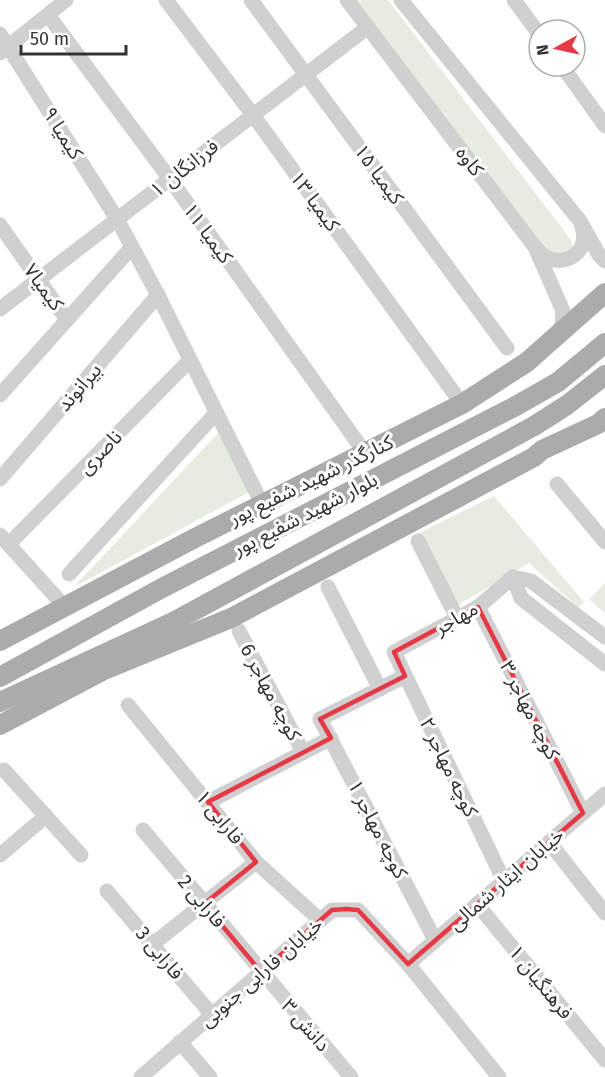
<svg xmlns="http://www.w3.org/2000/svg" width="605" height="1077" viewBox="0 0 605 1077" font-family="'Fira Sans','Noto Sans Arabic',sans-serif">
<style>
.green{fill:#e6ecdf}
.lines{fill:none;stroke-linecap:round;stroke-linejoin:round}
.minor{stroke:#d0d0d0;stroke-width:15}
.major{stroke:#ababab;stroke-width:20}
.marked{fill:none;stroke:#e63946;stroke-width:4.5;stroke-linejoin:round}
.labels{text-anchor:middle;stroke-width:6;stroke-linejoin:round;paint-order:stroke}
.street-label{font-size:20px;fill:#333;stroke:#fff}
</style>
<rect width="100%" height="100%" fill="#fff"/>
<!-- green -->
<g class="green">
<path d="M352 0H388L571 240 573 248 571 254 548 255Z"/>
<path d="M219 432 251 491 74 587Z"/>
<path d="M494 496 584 602 578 607 529 563 456 606 419 533Z"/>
<path d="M605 583V613L589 599Z"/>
</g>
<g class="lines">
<!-- minor -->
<g class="minor">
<path d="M166 0 253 115 462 404"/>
<path d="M251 0 507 348"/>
<path d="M347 0 535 247 563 311 562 324 558 334"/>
<path d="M401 0 580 221 599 255 605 261"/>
<path d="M514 0 539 34"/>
<path d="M48 15 170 179 365 453"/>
<path d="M0 34 117 219 158 295"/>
<path d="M0 53 66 0"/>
<path d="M562 66 605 126"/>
<path d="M0 225 67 320"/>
<path d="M537 249C555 273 592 256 582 227"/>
<path d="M0 309 368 27"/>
<path d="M0 395 132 247"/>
<path d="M0 479 158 295 262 504"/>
<path d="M557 484 605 542"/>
<path d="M0 535 65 607"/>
<path d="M418 541 457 618"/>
<path d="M9 544 190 360"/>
<path d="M69 574 216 413"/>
<path d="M513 577 521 598 605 664"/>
<path d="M513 577 531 581 605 637"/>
<path d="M328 587 380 689"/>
<path d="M478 607 583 813"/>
<path d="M239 631 303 752"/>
<path d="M405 676 320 719 435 940"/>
<path d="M128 705 256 862 320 920"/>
<path d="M4 770 81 855"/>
<path d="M208 802 331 738"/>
<path d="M143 830 351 1077"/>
<path d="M549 842 605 913"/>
<path d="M0 855 46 816"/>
<path d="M504 881 394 652 478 607 513 577"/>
<path d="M107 891 212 1015"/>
<path d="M477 904 605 1060"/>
<path d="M153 944 256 862"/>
<path d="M408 964 605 794"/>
<path d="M180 1042 210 1077"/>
<path d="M141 1077 332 910H358L408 964 499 1077"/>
</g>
<!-- major -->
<g class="major">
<path d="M0 641 193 539 462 404 527 362 605 293"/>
<path d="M0 677 162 588 514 407 558 382 605 343"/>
<path d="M0 702 175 621 534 426 567 405 605 375"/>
<path d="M0 725 104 670 231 618 534 457 542 450 598 424 605 418"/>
</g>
</g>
<!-- marked area -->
<path class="marked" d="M478 607 583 813 408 964 358 910 346 909 332 910 261 972 204 904 256 862 208 802 331 738 320 719 405 676 394 652Z"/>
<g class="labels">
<!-- street labels -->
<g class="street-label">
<text transform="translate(63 133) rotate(58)" y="7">کیمیا ۹</text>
<text transform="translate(470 161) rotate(53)" y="7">کاوه</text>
<text transform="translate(184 168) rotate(-38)" y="7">فرزانگان ۱</text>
<text transform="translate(379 174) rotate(54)" y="7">کیمیا ۱۵</text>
<text transform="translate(315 201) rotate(54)" y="7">کیمیا ۱۳</text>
<text transform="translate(208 233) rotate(54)" y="7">کیمیا ۱۱</text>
<text transform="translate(44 287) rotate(54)" y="7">کیمیا۷</text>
<text transform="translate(79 387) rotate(-49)" y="7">بیرانوند</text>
<text transform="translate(100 452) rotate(-46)" y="7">ناصری</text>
<text transform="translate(311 480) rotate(-26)" y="7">کنارگذر شهید شفیع پور</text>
<text transform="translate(305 514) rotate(-27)" y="7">بلوار شهید شفیع پور</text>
<text transform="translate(456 618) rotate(-30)" y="7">مهاجر</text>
<text transform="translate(271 692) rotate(62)" y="7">کوچه مهاجر 6</text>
<text transform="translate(530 710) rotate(63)" y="7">کوچه مهاجر ۳</text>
<text transform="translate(449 767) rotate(64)" y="7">کوچه مهاجر ۲</text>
<text transform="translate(220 817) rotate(51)" y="7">فارابی ۱</text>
<text transform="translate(378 829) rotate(63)" y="7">کوچه مهاجر ۱</text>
<text transform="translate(506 879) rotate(-41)" y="7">خیابان ایثار شمالی</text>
<text transform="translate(202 901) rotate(50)" y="7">فارابی 2</text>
<text transform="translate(160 953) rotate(50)" y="7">فارابی 3</text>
<text transform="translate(261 972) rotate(-41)" y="7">خیابان فارابی جنوبی</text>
<text transform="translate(541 982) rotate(51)" y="7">فرهنگیان ۱</text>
<text transform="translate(306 1025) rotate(49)" y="7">دانش ۳</text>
</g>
</g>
<!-- north arrow -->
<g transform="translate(557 48) rotate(262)"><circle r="28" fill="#ffffff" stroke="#adadad" stroke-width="1.5"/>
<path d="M0-4.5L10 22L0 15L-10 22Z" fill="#e63946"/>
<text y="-9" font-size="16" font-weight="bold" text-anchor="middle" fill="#333333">N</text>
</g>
<!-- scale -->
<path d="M21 45v9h105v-9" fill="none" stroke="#333333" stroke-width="3"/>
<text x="30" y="45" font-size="18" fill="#333333" stroke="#ffffff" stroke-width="4.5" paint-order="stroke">50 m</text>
</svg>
